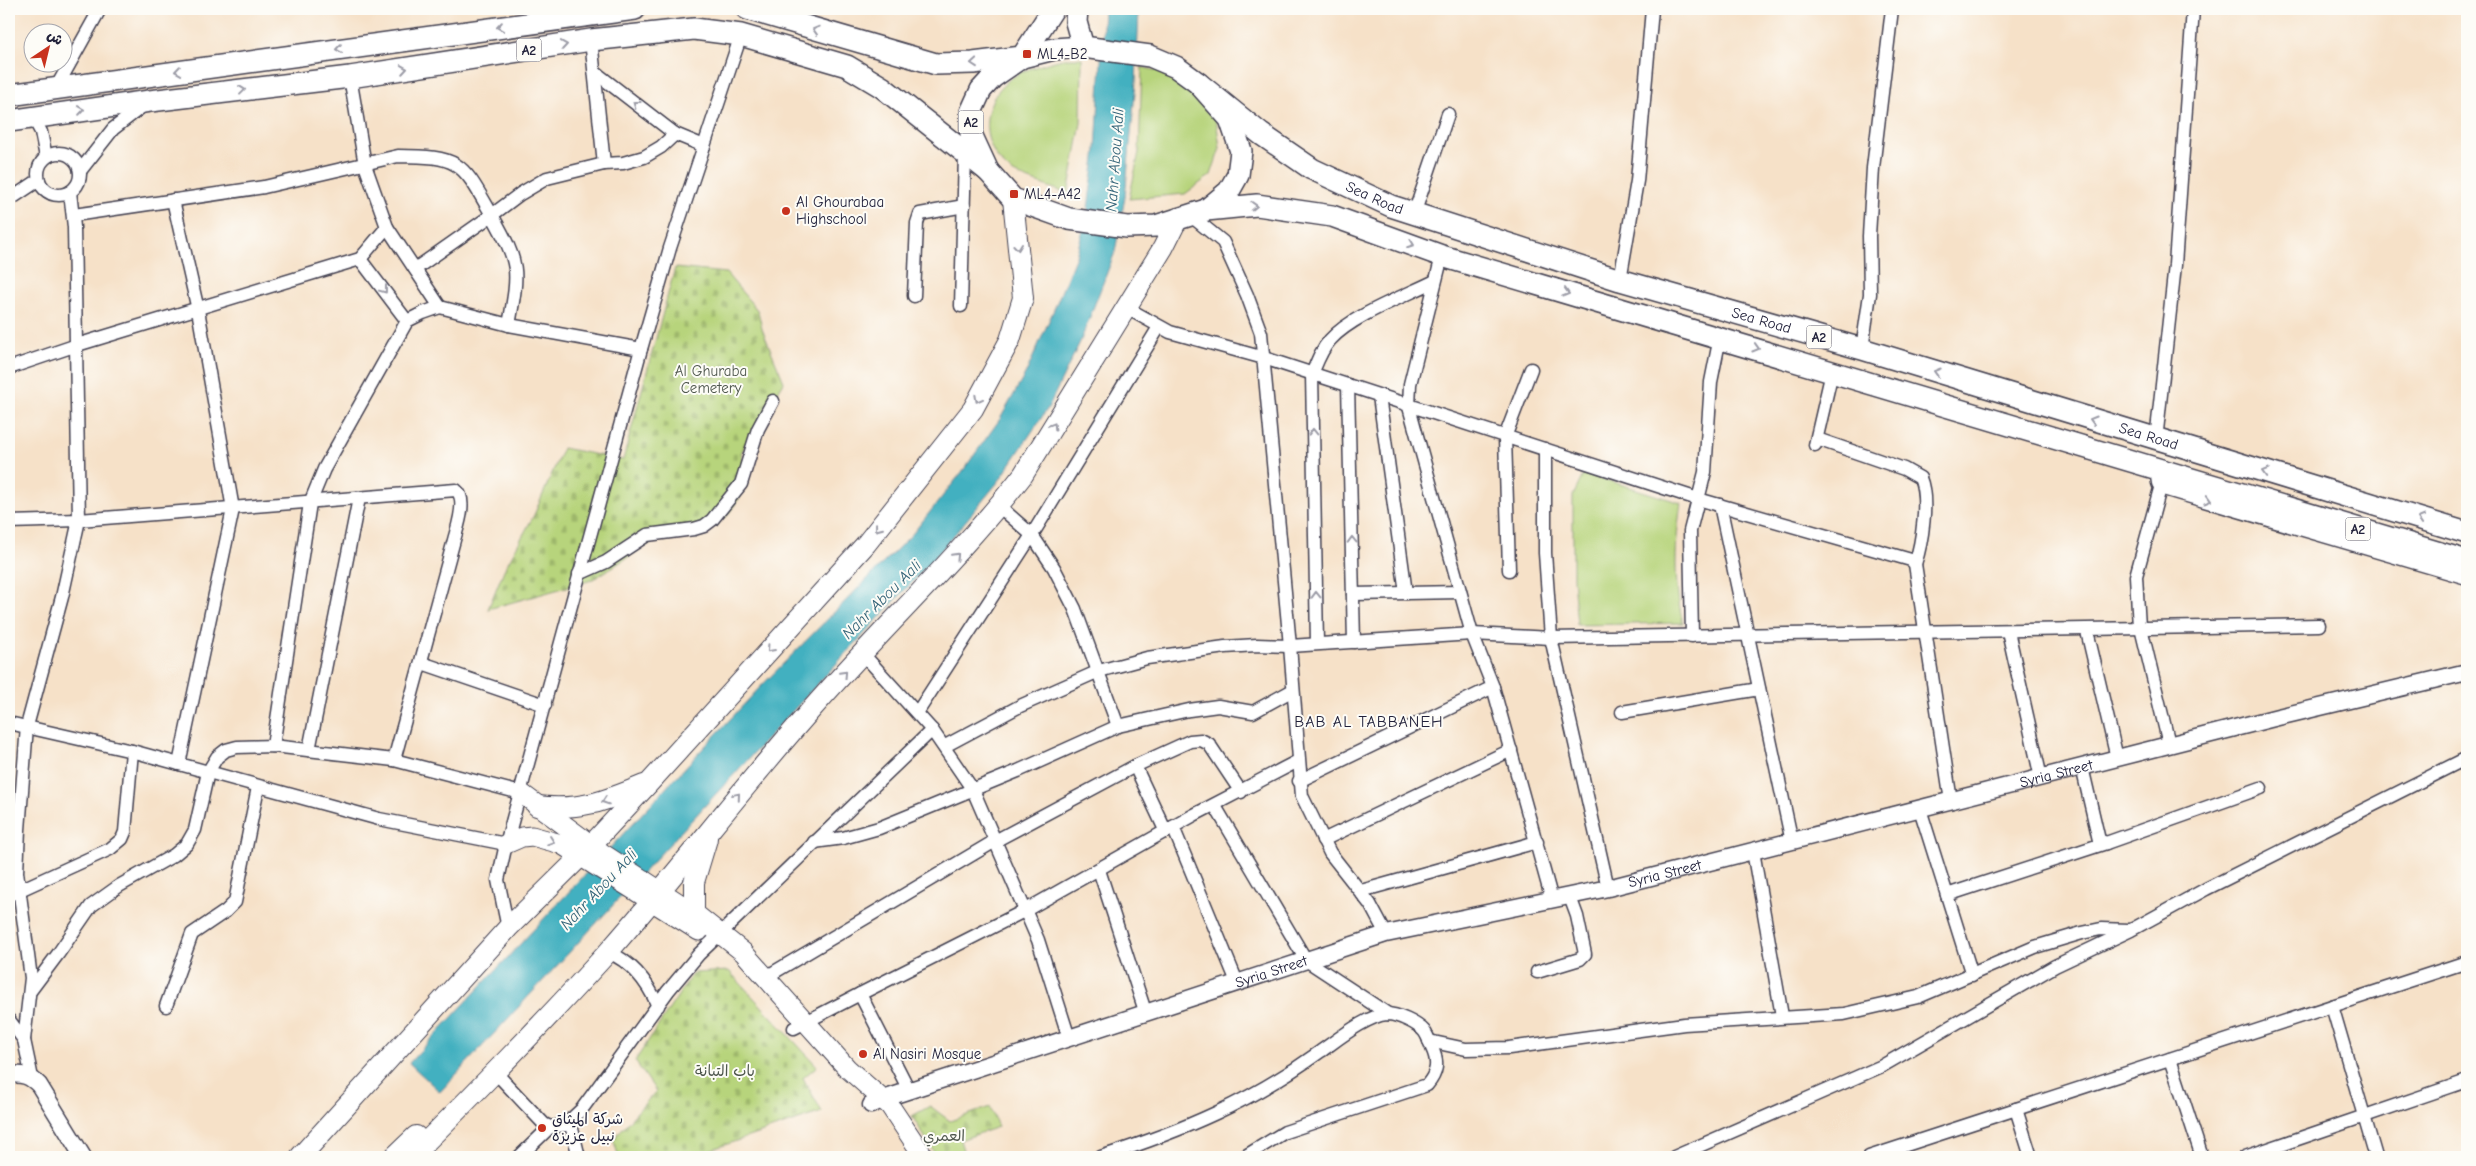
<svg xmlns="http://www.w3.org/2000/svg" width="2476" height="1166" viewBox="0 0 2476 1166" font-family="'Comic Neue','Playpen Sans Arabic',sans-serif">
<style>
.green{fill:#b7d47b;stroke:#6c7b5b}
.cemetery{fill:url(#cemetery-stones);stroke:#6c7b5b}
.water{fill:#43b0c0;stroke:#32697e}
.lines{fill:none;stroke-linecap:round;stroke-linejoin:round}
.minor-casing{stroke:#423f50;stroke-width:15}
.tertiary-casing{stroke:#423f50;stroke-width:19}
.secondary-casing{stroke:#423f50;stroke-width:21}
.primary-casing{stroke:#423f50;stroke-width:22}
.trunk-casing{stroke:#423f50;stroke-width:24}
.minor{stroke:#fff;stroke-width:12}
.tertiary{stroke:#fff;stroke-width:16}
.secondary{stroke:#fff;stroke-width:19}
.primary{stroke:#fff;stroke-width:20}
.trunk{stroke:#fff;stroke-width:21}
.oneway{stroke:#9c9ca7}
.poi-dot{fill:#c8321e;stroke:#fdfcf7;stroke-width:2}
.labels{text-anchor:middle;stroke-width:4;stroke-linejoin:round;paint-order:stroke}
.shield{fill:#fdfcf7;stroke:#646373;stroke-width:1}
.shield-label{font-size:14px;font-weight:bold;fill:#22223b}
.poi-label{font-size:15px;fill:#22223b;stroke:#fdfcf7;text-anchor:start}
.street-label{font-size:15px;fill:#22223b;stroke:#fdfcf7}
.park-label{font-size:15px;fill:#4f574e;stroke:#fdfcf7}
.water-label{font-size:16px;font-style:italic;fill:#316277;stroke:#fdfcf7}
.neighbourhood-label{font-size:16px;letter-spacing:1px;fill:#22223b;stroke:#fdfcf7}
</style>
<defs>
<pattern id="cemetery-stones" width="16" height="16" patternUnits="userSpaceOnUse" patternTransform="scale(1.25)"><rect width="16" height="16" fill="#b7d47b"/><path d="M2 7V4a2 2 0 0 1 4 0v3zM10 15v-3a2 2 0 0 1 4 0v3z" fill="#9db66b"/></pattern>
</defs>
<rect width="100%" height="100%" fill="#fdfcf7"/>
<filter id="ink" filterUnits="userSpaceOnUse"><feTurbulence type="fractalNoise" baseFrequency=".02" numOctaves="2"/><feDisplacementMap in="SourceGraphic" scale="10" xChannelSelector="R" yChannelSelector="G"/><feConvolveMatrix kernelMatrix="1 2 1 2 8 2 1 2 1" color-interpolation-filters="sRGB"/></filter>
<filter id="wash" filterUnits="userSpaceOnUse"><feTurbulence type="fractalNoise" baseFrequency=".0096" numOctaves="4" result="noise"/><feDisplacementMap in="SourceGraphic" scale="20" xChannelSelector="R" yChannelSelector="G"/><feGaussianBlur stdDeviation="1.12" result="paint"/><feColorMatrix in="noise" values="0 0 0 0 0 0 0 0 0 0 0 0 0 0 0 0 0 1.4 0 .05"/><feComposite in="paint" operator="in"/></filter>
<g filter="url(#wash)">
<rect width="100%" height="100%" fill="#f6e1c8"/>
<!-- green -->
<g class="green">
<path d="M1066 58H1082L1081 123 1068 194C1055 188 1017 178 1008 169 974 140 982 91 1022 72 1035 66 1052 62 1066 58Z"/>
<path d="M1142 67 1158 71 1197 96 1216 119 1220 148 1211 175 1185 194 1129 199 1139 152Z"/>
<path d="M1584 473 1681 503C1675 544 1673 582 1683 623L1577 625 1573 578V496Z"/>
</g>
<!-- cemetery -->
<g class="cemetery">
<path d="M675 268 726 273 758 311 762 329 784 382 741 453 747 475 740 497 727 516 709 530 663 535 592 580 488 609 504 570 534 515 563 448 623 460Z"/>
<path d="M729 971 817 1066 803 1078 822 1112 689 1157H619L613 1139 656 1091 635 1061 693 973Z"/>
<path d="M930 1106 950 1121 990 1107 998 1127 960 1140 965 1157H937L912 1116Z"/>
</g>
<!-- water -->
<path class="water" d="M1104 9H1139L1136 82 1125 197 1115 252 1081 340 1048 408 999 481 940 552 440 1092 409 1063 763 684 913 533 962 472 1000 419 1026 373 1055 307 1076 256 1087 215 1096 150Z"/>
</g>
<g filter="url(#ink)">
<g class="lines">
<!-- minor casing -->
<g class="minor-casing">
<g id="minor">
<path d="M591 40 604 164"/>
<path d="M596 73 675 134"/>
<path d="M350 77 365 165 387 227 440 307"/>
<path d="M56 88 100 9"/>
<path d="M33 117 41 132 46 157"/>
<circle cx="59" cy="174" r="21"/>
<path d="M80 171 113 129 144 105"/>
<path d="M9 200 39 180"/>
<path d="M173 200 198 310 233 509 179 764"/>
<path d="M1414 214 1448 114"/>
<path d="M74 215 264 187 398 156C462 156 462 163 492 215L415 269"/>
<path d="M1190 215 1223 242 1247 295 1261 333 1290 646 1302 796 1330 853 1370 904 1386 934"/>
<path d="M1442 256 1410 384 1409 407 1472 634 1493 687 1552 900"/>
<path d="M360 259 407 321"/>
<path d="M1620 280 1637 181 1652 9"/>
<path d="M914 296 917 223 920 214 964 206"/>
<path d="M961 306 965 154"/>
<path d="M1125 307 1170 332 1264 358 1698 499 1911 560 1915 564 1951 801"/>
<path d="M509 325C519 269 520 265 492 215L520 194 547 178 604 164 623 163 644 157 661 147 675 134 704 146"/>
<path d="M1862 349 1870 294 1869 236 1873 168 1892 9"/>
<path d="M9 368 77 345 360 259 387 227"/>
<path d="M1348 385 1354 642"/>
<path d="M1379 396 1406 593"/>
<path d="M1817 439 1904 469 1920 478C1929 499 1922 543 1915 564"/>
<path d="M2156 440 2175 265 2193 9"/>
<path d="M1815 445 1832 372"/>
<path d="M1545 449V553L1551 638 1608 888"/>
<path d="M1720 505 1792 842"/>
<path d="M999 506 1032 535 1054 568 1075 609 1118 726"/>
<path d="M9 522 79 520 456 490C468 499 457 528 454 540L394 760"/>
<path d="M1509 570 1505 437 1531 369"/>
<path d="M579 574 606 562 647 535 694 529 704 526 712 520 741 484 758 429 773 401"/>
<path d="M1353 594 1460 592"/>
<path d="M2139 627 2136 576 2161 485"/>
<path d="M2141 628 2169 744"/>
<path d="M2008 631 2041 778"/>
<path d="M2087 631 2117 758"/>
<path d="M1692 636 1690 531 1705 472 1711 382 1720 337"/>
<path d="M1317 643 1312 374C1317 362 1321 350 1330 340 1351 316 1405 296 1435 281"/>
<path d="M863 654 932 730 973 790 1038 940 1069 1038"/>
<path d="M422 663 545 705"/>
<path d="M1622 712 1759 689"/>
<path d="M917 713 1032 535 1159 327"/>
<path d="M9 723 132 751 379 819 506 844"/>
<path d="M273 746 310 503 324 469 407 321 423 313 440 307 509 325 641 349"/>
<path d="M945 746 1020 706 1099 671 1147 658 1225 647 1257 645 1290 646 1472 634 1551 638 2319 625"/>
<path d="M309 750 359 498"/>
<path d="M1135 766 1166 832"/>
<path d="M2082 767 2099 840 2106 843 2261 788"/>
<path d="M1299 781 1493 687"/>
<path d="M1215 806 1306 960 1388 1014"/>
<path d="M1920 809 1972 975"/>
<path d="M1173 827 1237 982"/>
<path d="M1323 840 1511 750"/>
<path d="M814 842 843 838 879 828 1018 771 1118 726 1189 710 1218 706 1253 712 1293 690"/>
<path d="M1753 851 1782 1016"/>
<path d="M1099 870 1145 1011"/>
<path d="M1361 891 1537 842"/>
<path d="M9 895 110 849 122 839 125 832 132 751"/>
<path d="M1947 895 2106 843"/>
<path d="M508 928 498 880 506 844 641 349 670 248 741 35"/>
<path d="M608 952C632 962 648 983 658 1006"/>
<path d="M1537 972 1580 959 1585 954 1577 916 1570 897"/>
<path d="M766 977 995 841 1135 766 1190 741 1201 740 1209 744 1241 792"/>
<path d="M31 990 58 954 91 906 119 886 174 855 187 844 195 830 208 772 217 757 226 750 237 747 273 746 394 760 521 793"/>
<path d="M860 994 1026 910 1194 815 1298 761"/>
<path d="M166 1006 192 934 226 911 235 902 258 787"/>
<path d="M2332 1006 2376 1157"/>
<path d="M9 1020 24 1040"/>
<path d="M794 1028 860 994 909 1090"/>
<path d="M1429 1041 1466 1049 1509 1048 1684 1024 1844 1014 1918 997 2035 947 2082 933 2101 929 2129 930"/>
<path d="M2170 1059 2202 1157"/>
<path d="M495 1072 544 1124 550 1127 565 1125 582 1109 668 991 699 954 932 730"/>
<path d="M32 1078 24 1040 31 978 17 872 19 830 27 726 62 597 79 520 74 227 70 192"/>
<path d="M2016 1109 2031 1157"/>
<path d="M570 1121 579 1157"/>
<path d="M519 1157 550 1127"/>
<path d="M1101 1157C1184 1130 1249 1103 1321 1051 1337 1040 1368 1015 1387 1014 1397 1014 1417 1023 1424 1031 1428 1036 1430 1043 1432 1048 1439 1063 1437 1073 1427 1085L1285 1132 1244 1157"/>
<path d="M1674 1157 1882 1066 2055 966 2131 930 2206 889 2467 758"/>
<path d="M1869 1157 2467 962"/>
<path d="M2245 1157 2467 1081"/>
</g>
</g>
<!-- tertiary casing -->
<g class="tertiary-casing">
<g id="tertiary">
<path d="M2158 470 2160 483 2167 488 2467 576"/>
<path d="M9 1075C22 1073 30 1076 39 1085L83 1157"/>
<path id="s1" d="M871 1105 883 1099 1386 934 1608 888 2278 717 2467 672"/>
</g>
</g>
<!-- secondary casing -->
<g class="secondary-casing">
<g id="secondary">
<path d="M521 793 602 853 694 913 743 952 847 1068 890 1106 924 1157"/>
<path d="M506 844 522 837 532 836 561 844 699 931"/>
</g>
</g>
<!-- primary casing -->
<g class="primary-casing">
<g id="primary">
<path d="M537 806C579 811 606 801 644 785"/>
<path d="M694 913V882L707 839"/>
<path d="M300 1157 508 928 580 857 650 782 866 544 973 409 1010 340 1023 298 1013 199"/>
<path d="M394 1157 416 1136"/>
<path d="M411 1157C478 1090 545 1022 609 951 676 875 737 794 804 718 875 635 956 561 1023 475L1163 248 1178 218"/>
</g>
</g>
<!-- trunk casing -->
<g class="trunk-casing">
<g id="trunk">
<path d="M747 9 936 64 973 63 1022 57 1053 9"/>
<path d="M1077 9 1076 22 1083 47"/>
<path d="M1083 47 1150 56 1176 67 1198 83 1230 119 1241 151 1238 175 1229 191 1206 210 1156 226 1127 227 1069 219 1013 199 988 171 971 134V112L981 90 993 77 1022 57 1054 49Z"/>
<path id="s2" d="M1198 83 1261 134 1312 169 1391 206 1620 280 1862 349 2467 533"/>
<path d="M9 95 635 9"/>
<path d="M9 121 150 101 350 77 591 40 694 29 741 35 847 66 882 87 988 171"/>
<path d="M1206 210 1257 205 1332 216 1442 256 2467 561"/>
</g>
</g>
<!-- minor -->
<use href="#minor" class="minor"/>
<!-- tertiary -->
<use href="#tertiary" class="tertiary"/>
<!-- secondary -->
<use href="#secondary" class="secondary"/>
<!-- primary -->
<use href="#primary" class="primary"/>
<!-- trunk -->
<use href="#trunk" class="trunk"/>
</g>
<!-- one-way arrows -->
<defs><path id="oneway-chevron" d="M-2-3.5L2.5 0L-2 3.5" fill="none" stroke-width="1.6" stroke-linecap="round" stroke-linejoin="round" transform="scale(1.25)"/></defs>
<g class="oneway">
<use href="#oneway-chevron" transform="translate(500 27) rotate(172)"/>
<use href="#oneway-chevron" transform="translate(816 30) rotate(-163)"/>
<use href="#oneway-chevron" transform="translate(564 45) rotate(-9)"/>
<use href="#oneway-chevron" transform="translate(339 49) rotate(172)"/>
<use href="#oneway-chevron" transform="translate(974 63) rotate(175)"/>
<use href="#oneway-chevron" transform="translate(404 69) rotate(-9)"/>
<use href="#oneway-chevron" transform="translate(178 71) rotate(172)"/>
<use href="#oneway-chevron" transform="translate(242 90) rotate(-7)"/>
<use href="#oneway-chevron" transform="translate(636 104) rotate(-143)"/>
<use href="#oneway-chevron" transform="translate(81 110) rotate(-8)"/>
<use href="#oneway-chevron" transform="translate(1254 206) rotate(-2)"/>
<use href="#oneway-chevron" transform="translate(1411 244) rotate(20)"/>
<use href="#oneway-chevron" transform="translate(1018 247) rotate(83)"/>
<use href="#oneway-chevron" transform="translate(384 290) rotate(53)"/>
<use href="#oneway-chevron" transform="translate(1566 293) rotate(17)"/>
<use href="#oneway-chevron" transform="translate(1756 348) rotate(17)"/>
<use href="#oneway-chevron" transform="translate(1937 372) rotate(-163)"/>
<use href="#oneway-chevron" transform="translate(978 399) rotate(118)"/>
<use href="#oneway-chevron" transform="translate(2093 420) rotate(-163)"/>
<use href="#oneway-chevron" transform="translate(1053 426) rotate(-59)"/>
<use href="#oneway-chevron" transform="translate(1313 432) rotate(-91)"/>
<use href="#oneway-chevron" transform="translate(2265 472) rotate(-164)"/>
<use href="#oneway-chevron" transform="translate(2208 500) rotate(16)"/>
<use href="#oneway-chevron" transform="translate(2421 519) rotate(-163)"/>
<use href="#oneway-chevron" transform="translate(878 528) rotate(128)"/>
<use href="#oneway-chevron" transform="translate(1352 540) rotate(-91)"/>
<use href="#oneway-chevron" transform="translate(956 556) rotate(-47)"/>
<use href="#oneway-chevron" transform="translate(1316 595) rotate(-91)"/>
<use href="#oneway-chevron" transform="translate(770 649) rotate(132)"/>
<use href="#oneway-chevron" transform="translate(844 674) rotate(-47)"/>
<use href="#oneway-chevron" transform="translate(737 796) rotate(-50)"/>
<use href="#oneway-chevron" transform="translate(605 801) rotate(161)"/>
<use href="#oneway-chevron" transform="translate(551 841) rotate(19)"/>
</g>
</g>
<!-- markers -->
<g class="poi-dot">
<rect x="1022" y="49" width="10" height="10" rx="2.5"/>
<rect x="1009" y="189" width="10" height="10" rx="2.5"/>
<circle cx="786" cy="211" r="5"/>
<circle cx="863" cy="1054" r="5"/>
<circle cx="542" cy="1128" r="5"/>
</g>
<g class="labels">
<!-- shield labels -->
<g class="shield">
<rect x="516.5" y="38.5" width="25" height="23" rx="4"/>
<rect x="958.5" y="110.5" width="25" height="23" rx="4"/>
<rect x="1806.5" y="325.5" width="25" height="23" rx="4"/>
<rect x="2345.5" y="517.5" width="25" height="23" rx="4"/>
</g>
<g class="shield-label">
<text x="529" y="55">A2</text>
<text x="971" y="127">A2</text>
<text x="1819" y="342">A2</text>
<text x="2358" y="534">A2</text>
</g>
<!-- poi labels -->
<g class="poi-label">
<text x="1037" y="59">ML4-B2</text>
<text x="1024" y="199">ML4-A42</text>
<text x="796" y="207">Al Ghourabaa<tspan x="796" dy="17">Highschool</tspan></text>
<text x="873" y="1059">Al Nasiri Mosque</text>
<text x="552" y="1124">شركة الميثاق<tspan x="552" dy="17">نبيل عزيزة</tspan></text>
</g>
<!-- street labels -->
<g class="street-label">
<text dy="5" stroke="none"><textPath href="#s2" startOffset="212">Sea Road</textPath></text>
<text dy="5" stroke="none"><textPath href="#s2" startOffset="618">Sea Road</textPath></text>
<text dy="5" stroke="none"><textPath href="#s2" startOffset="1022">Sea Road</textPath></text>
<text dy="5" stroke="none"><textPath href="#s1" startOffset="1232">Syria Street</textPath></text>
<text dy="5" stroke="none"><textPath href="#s1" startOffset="828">Syria Street</textPath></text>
<text dy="5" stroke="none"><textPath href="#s1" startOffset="422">Syria Street</textPath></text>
</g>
<!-- park labels -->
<g class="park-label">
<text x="711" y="376">Al Ghuraba<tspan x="711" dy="17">Cemetery</tspan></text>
<text x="725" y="1076">باب التبانة</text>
<text x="944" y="1141">العمري</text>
</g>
<!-- water labels -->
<g class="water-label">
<text transform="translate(1114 160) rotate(-86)" y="6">Nahr Abou Aali</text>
<text transform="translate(881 599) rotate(-45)" y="6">Nahr Abou Aali</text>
<text transform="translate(598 889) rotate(-47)" y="6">Nahr Abou Aali</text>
</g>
<!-- neighbourhood labels -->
<g class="neighbourhood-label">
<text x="1369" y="727">BAB AL TABBANEH</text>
</g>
</g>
<!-- margin -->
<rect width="2476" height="1166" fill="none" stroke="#fdfcf7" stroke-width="30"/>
<!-- north arrow -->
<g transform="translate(48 48) rotate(35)"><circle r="24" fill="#fdfcf7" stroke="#a5a5ac"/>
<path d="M0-4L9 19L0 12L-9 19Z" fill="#c8321e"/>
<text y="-8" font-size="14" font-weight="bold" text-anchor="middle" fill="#22223b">ش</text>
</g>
</svg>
